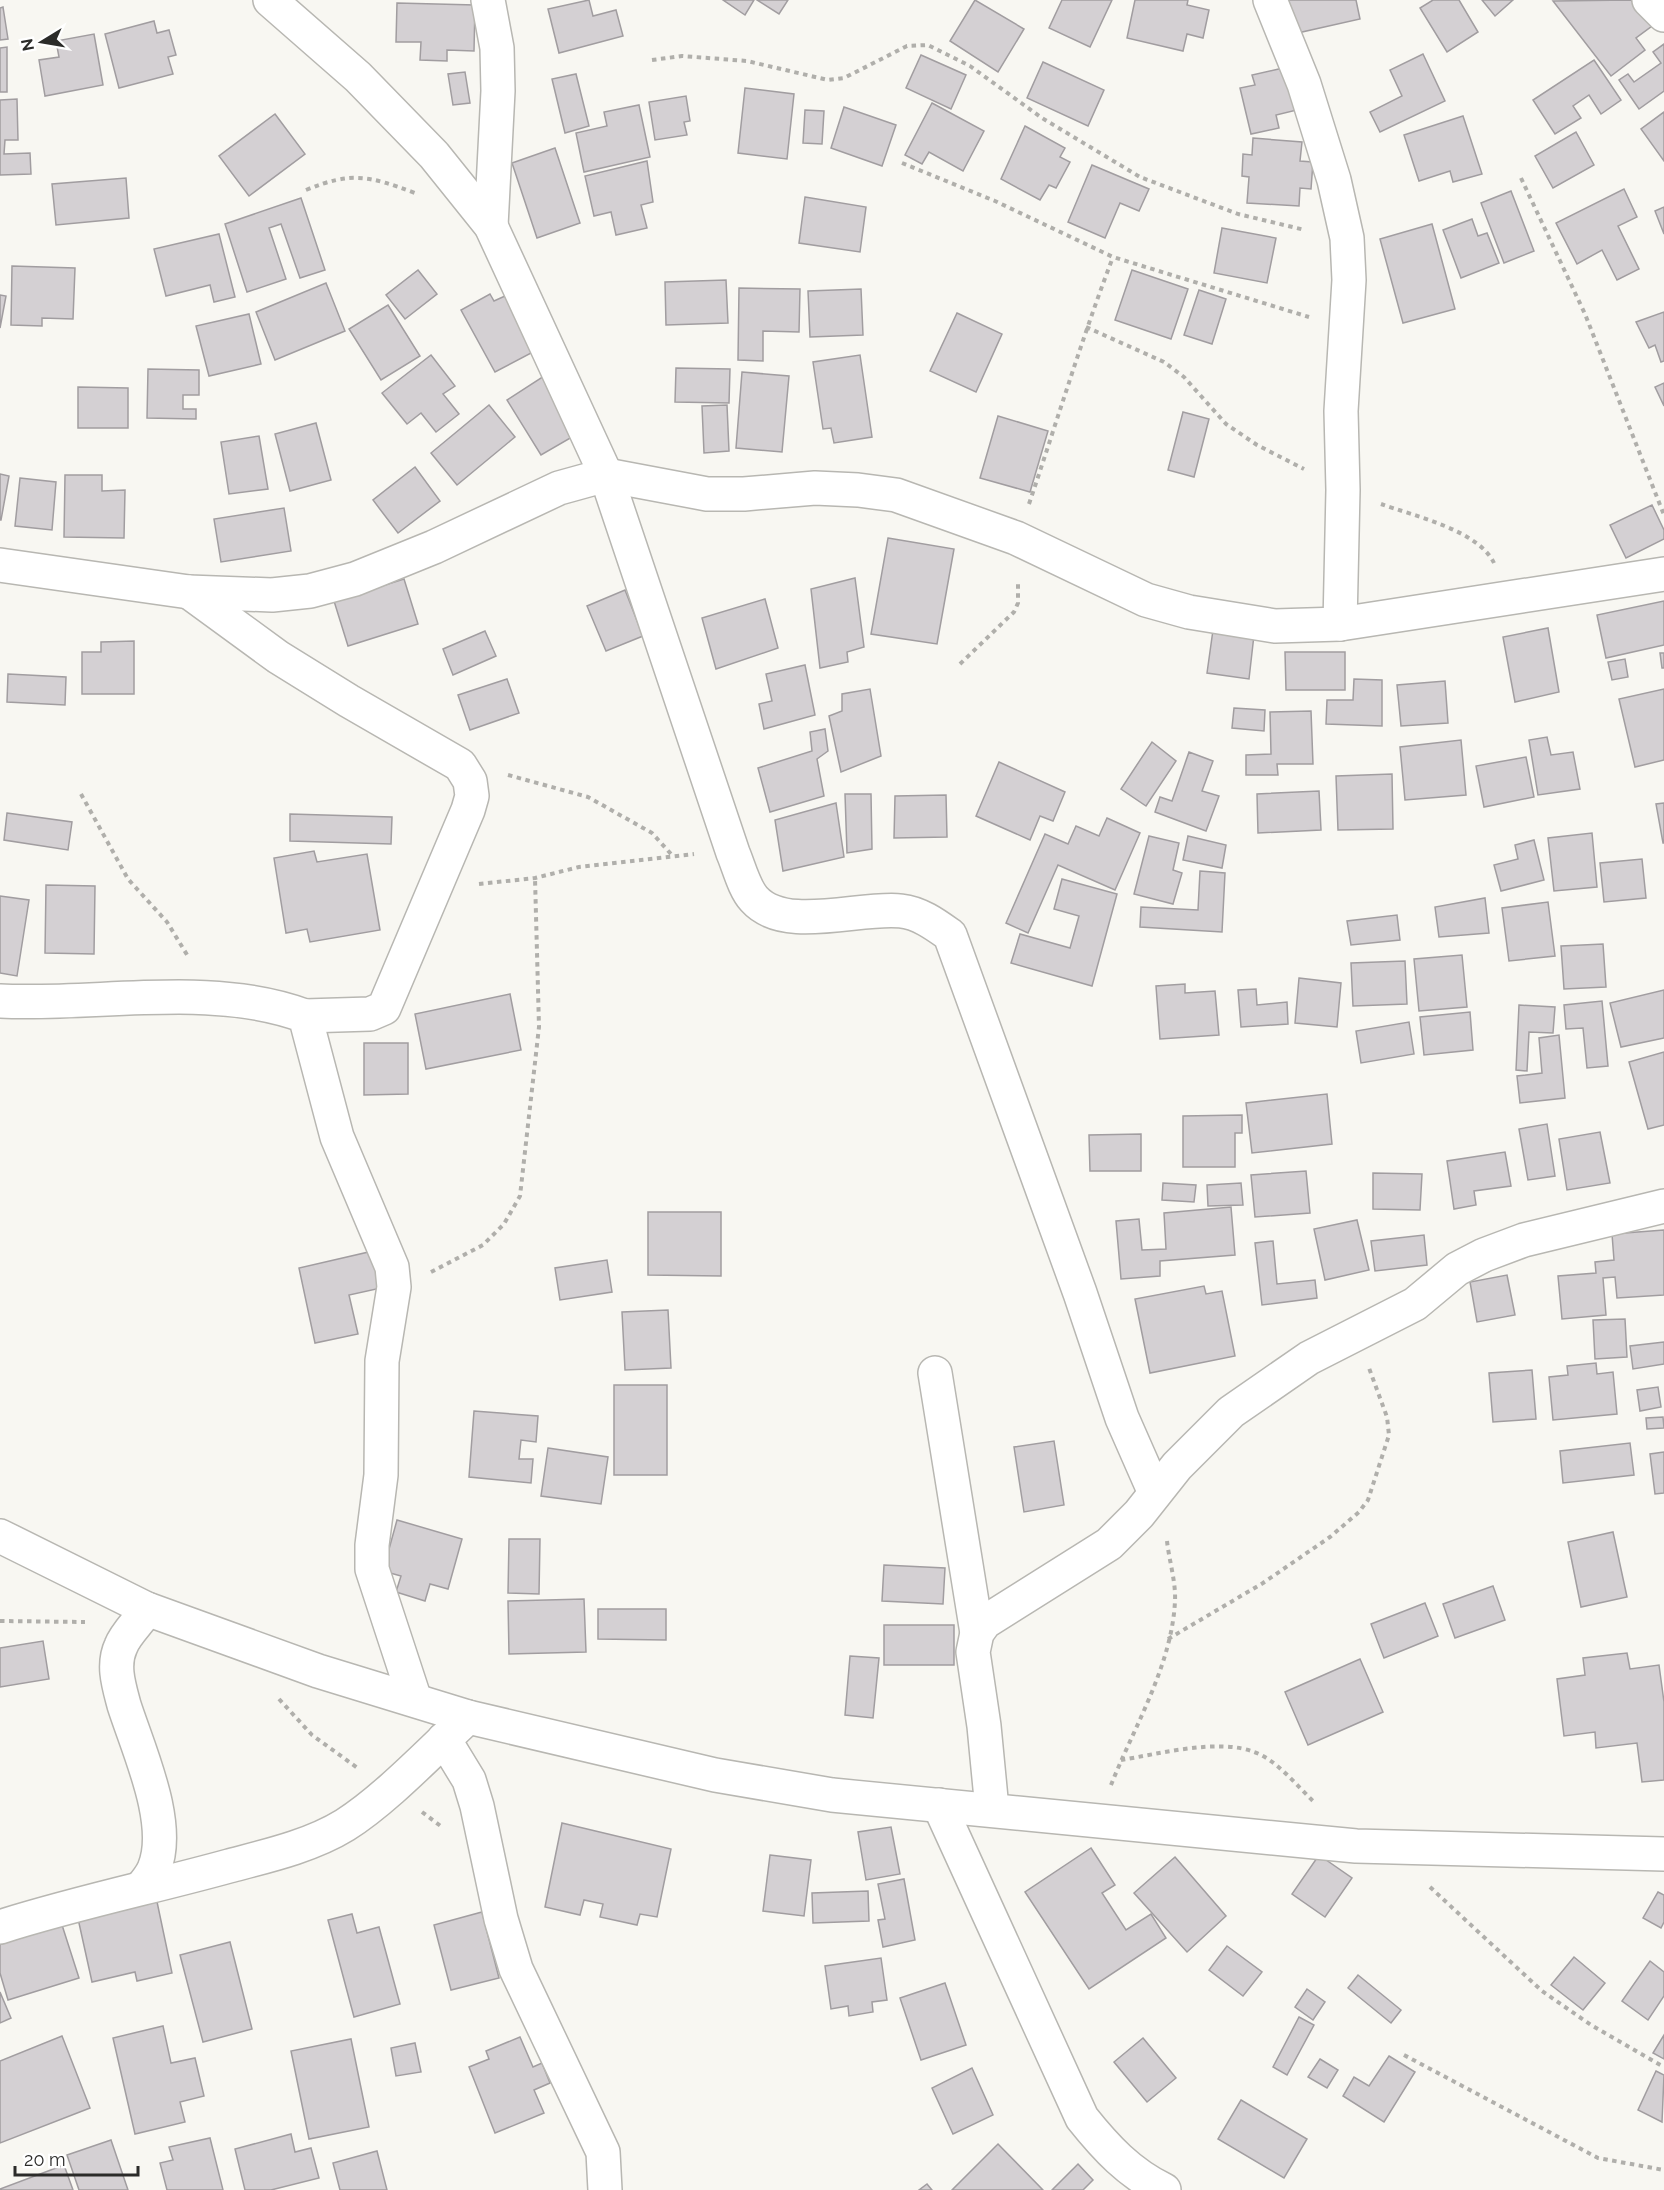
<svg xmlns="http://www.w3.org/2000/svg" width="1664" height="2190" viewBox="0 0 1664 2190" font-family="Raleway,sans-serif">
<style>
.building{fill:#d4d0d3;stroke:#a19da0;stroke-width:1.5}
.lines{fill:none;stroke-linecap:round;stroke-linejoin:round}
.minor-casing{stroke:#b8b7b2;stroke-width:36}
.path{stroke:#b0afab;stroke-width:4;stroke-dasharray:4.5 4.5;stroke-linecap:butt}
.minor{stroke:#fff;stroke-width:33}
</style>
<rect width="100%" height="100%" fill="#f8f7f2"/>
<!-- building -->
<g class="building">
<path d="M589 0 593 16 616 10 623 36 559 53 548 9Z"/>
<path d="M723 0H754L745 15Z"/>
<path d="M757 0H788L779 14Z"/>
<path d="M975 0 1024 29 998 72 950 41Z"/>
<path d="M1062 0H1112L1090 47 1049 28Z"/>
<path d="M1135 0H1188L1187 5 1209 10 1203 38 1187 34 1183 51 1127 38Z"/>
<path d="M1285 0H1356L1360 19 1293 34Z"/>
<path d="M1433 0H1459L1478 32 1447 52 1420 8Z"/>
<path d="M1482 0H1513L1495 16Z"/>
<path d="M1631 0 1652 26 1636 38 1645 50 1611 76 1553 1Z"/>
<path d="M397 3 475 5 474 51 447 50V61L420 60 421 42H396Z"/>
<path d="M3 7 8 39 0 40V8Z"/>
<path d="M154 21 157 33 169 30 176 55 168 57 173 74 119 88 105 34Z"/>
<path d="M94 34 103 85 45 96 39 60 59 57 56 41Z"/>
<path d="M1664 44V91L1639 109 1619 80 1628 74 1634 82 1661 63 1653 52Z"/>
<path d="M7 47V92H0V48Z"/>
<path d="M1423 54 1445 101 1380 132 1370 112 1402 96 1390 70Z"/>
<path d="M921 55 966 75 951 109 906 88Z"/>
<path d="M1594 60 1621 100 1601 114 1589 95 1573 106 1581 118 1555 134 1533 100Z"/>
<path d="M1043 62 1104 90 1088 126 1027 98Z"/>
<path d="M1292 66 1301 109 1276 115 1279 128 1251 134 1240 88 1255 85 1252 75Z"/>
<path d="M465 72 470 103 453 105 448 74Z"/>
<path d="M576 74 589 126 565 133 552 79Z"/>
<path d="M745 88 794 94 787 159 738 153Z"/>
<path d="M686 96 690 121 684 122 687 135 655 140 649 102Z"/>
<path d="M17 99 18 140H5L4 154 30 153 31 174 0 175V100Z"/>
<path d="M932 103 984 131 963 171 929 152 922 164 905 155Z"/>
<path d="M639 105 650 157 584 172 576 133 607 126 604 112Z"/>
<path d="M844 107 896 125 882 166 831 148Z"/>
<path d="M805 110 824 111 822 144 803 143Z"/>
<path d="M1664 112V161L1641 129Z"/>
<path d="M275 114 305 154 249 196 219 156Z"/>
<path d="M1463 116 1482 174 1453 182 1450 171 1419 181 1404 135Z"/>
<path d="M1025 126 1065 148 1060 157 1070 162 1056 188 1049 185 1040 200 1001 179Z"/>
<path d="M1576 132 1594 165 1553 188 1535 156Z"/>
<path d="M1253 138 1302 142 1300 161 1313 162 1311 189 1300 188 1299 206 1247 203 1249 177 1242 176 1243 154 1252 155Z"/>
<path d="M555 148 580 223 537 238 512 163Z"/>
<path d="M647 161 653 202 641 205 647 228 616 235 611 212 594 216 585 176Z"/>
<path d="M1092 165 1149 189 1139 211 1120 203 1105 238 1068 222Z"/>
<path d="M126 178 129 218 56 225 52 184Z"/>
<path d="M1624 189 1637 217 1618 226 1639 269 1617 280 1602 250 1577 264 1556 223Z"/>
<path d="M1511 191 1534 251 1504 263 1481 203Z"/>
<path d="M805 197 866 207 860 252 799 243Z"/>
<path d="M301 198 325 270 300 278 281 224 269 228 286 279 247 292 225 224Z"/>
<path d="M1664 207V234L1655 211Z"/>
<path d="M1472 219 1478 236 1487 233 1499 263 1461 278 1443 230Z"/>
<path d="M1432 224 1455 309 1403 323 1380 239Z"/>
<path d="M1222 228 1276 238 1267 283 1214 273Z"/>
<path d="M219 234 235 297 214 302 210 285 166 296 154 249Z"/>
<path d="M12 266 75 268 73 319 42 318V326L11 325Z"/>
<path d="M418 270 437 294 405 319 386 295Z"/>
<path d="M1132 270 1188 289 1171 339 1115 320Z"/>
<path d="M726 280 728 323 666 325 665 282Z"/>
<path d="M326 283 345 331 275 360 256 312Z"/>
<path d="M739 288 800 289 799 332 763 331V361L738 360Z"/>
<path d="M861 289 863 335 810 337 808 291Z"/>
<path d="M1199 290 1226 299 1212 344 1184 335Z"/>
<path d="M490 294 494 301 505 296 535 351 495 372 461 310Z"/>
<path d="M0 295 6 296 0 328Z"/>
<path d="M388 305 420 356 381 380 349 329Z"/>
<path d="M1664 312V361L1661 362 1655 345 1649 348 1636 322Z"/>
<path d="M957 313 1002 334 976 392 930 371Z"/>
<path d="M249 314 261 364 209 376 196 326Z"/>
<path d="M431 355 455 386 443 394 459 414 436 432 421 413 407 424 382 393Z"/>
<path d="M860 355 872 437 834 443 831 428 823 429 813 362Z"/>
<path d="M676 368 730 369 729 403 675 402Z"/>
<path d="M148 369 199 370V395H183V409H196V419L147 418Z"/>
<path d="M742 372 789 376 782 452 736 448Z"/>
<path d="M544 376 579 433 541 455 507 400Z"/>
<path d="M1664 383V406L1655 387Z"/>
<path d="M78 387 128 388V428H78Z"/>
<path d="M489 405 515 437 457 485 431 453Z"/>
<path d="M727 405 729 451 704 453 702 406Z"/>
<path d="M1183 412 1209 419 1194 477 1168 470Z"/>
<path d="M998 416 1048 431 1030 492 980 478Z"/>
<path d="M316 423 331 480 290 491 275 434Z"/>
<path d="M259 436 268 489 229 494 221 442Z"/>
<path d="M415 467 440 501 398 533 373 500Z"/>
<path d="M0 474 9 476 1 520H0Z"/>
<path d="M65 475H102V491L125 490 124 538 64 537Z"/>
<path d="M20 478 56 482 52 530 15 526Z"/>
<path d="M1652 505 1664 530V539L1626 558 1610 525Z"/>
<path d="M284 508 291 551 221 562 214 519Z"/>
<path d="M888 538 954 549 937 644 871 634Z"/>
<path d="M855 578 864 647 847 652 848 662 820 668 811 589Z"/>
<path d="M404 579 418 624 348 646 334 601Z"/>
<path d="M625 590 643 636 606 651 587 606Z"/>
<path d="M765 599 778 648 716 669 702 618Z"/>
<path d="M1664 601V645L1606 658 1597 615Z"/>
<path d="M1548 628 1559 692 1515 702 1503 637Z"/>
<path d="M1213 630 1254 635 1249 679 1207 673Z"/>
<path d="M485 631 496 656 453 675 443 649Z"/>
<path d="M134 641V694H82V652H101V642Z"/>
<path d="M1285 652H1345V690H1286Z"/>
<path d="M1660 653H1664V668H1662Z"/>
<path d="M1625 659 1628 677 1612 680 1608 662Z"/>
<path d="M805 665 815 715 764 729 759 704 772 701 766 674Z"/>
<path d="M8 674 66 677 65 705 7 702Z"/>
<path d="M507 679 519 713 470 730 458 695Z"/>
<path d="M1354 679 1382 680V726L1326 724 1327 700H1353Z"/>
<path d="M1445 681 1448 723 1401 726 1397 685Z"/>
<path d="M870 689 881 756 841 772 829 716 842 711V694Z"/>
<path d="M1664 689V760L1635 767 1619 699Z"/>
<path d="M1234 708 1265 710 1264 731 1232 728Z"/>
<path d="M1311 711 1313 764H1277L1278 775H1246V755L1271 754 1270 712Z"/>
<path d="M825 729 828 751 817 759 824 796 770 812 758 768 812 751 810 732Z"/>
<path d="M1547 737 1551 755 1573 752 1580 789 1538 795 1529 740Z"/>
<path d="M1461 740 1466 795 1405 800 1400 747Z"/>
<path d="M1152 742 1176 761 1146 806 1121 789Z"/>
<path d="M1189 752 1213 761 1202 791 1219 796 1206 831 1155 812 1160 797 1172 801Z"/>
<path d="M1526 757 1534 797 1484 807 1476 766Z"/>
<path d="M999 762 1065 792 1053 821 1040 816 1030 840 976 816Z"/>
<path d="M1392 774 1393 829 1338 830 1336 776Z"/>
<path d="M1319 791 1321 830 1258 833 1257 794Z"/>
<path d="M845 794H871L872 849 847 853Z"/>
<path d="M946 795 947 837 894 838 895 796Z"/>
<path d="M836 803 844 857 783 871 775 820Z"/>
<path d="M1664 803V843H1663L1656 804Z"/>
<path d="M7 813 72 822 68 850 4 840Z"/>
<path d="M290 814 392 817 391 844 290 841Z"/>
<path d="M1107 818 1140 833 1115 890 1058 865 1028 933 1006 923 1045 834 1068 844 1076 826 1099 836Z"/>
<path d="M1592 833 1597 887 1554 891 1548 838Z"/>
<path d="M1149 836 1179 843 1173 870 1182 873 1173 904 1134 894Z"/>
<path d="M1188 836 1226 845 1222 868 1183 860Z"/>
<path d="M1534 840 1544 880 1501 891 1494 865 1518 859 1515 845Z"/>
<path d="M314 851 317 862 367 854 380 930 310 942 307 929 286 933 274 858Z"/>
<path d="M1642 859 1646 898 1604 902 1600 863Z"/>
<path d="M1200 871 1225 873 1222 932 1140 927 1141 907 1198 910Z"/>
<path d="M1062 879 1117 894 1092 986 1011 963 1020 934 1070 948 1079 916 1054 909Z"/>
<path d="M46 885 95 886 94 954 45 953Z"/>
<path d="M0 896 29 900 17 976 0 973Z"/>
<path d="M1485 898 1489 933 1439 937 1435 907Z"/>
<path d="M1548 902 1555 956 1509 961 1502 908Z"/>
<path d="M1397 915 1400 940 1351 945 1347 921Z"/>
<path d="M1603 944 1606 987 1564 989 1561 946Z"/>
<path d="M1462 955 1467 1007 1419 1011 1414 959Z"/>
<path d="M1405 961 1407 1004 1353 1006 1351 963Z"/>
<path d="M1299 978 1341 983 1337 1027 1295 1023Z"/>
<path d="M1185 984V993L1215 991 1219 1035 1160 1039 1156 986Z"/>
<path d="M1256 989 1257 1005 1287 1002 1288 1024 1241 1027 1238 990Z"/>
<path d="M1664 990V1038L1621 1047 1610 1003Z"/>
<path d="M510 994 521 1050 426 1069 415 1014Z"/>
<path d="M1602 1001 1608 1066 1587 1068 1583 1028 1566 1029 1564 1005Z"/>
<path d="M1519 1005 1555 1007 1553 1033 1529 1032 1527 1071 1516 1070Z"/>
<path d="M1470 1012 1473 1050 1424 1055 1420 1017Z"/>
<path d="M1409 1022 1414 1054 1361 1063 1356 1031Z"/>
<path d="M1559 1035 1565 1098 1520 1103 1517 1076 1542 1073 1539 1038Z"/>
<path d="M364 1043H408V1094L364 1095Z"/>
<path d="M1664 1052V1125L1648 1129 1629 1062Z"/>
<path d="M1327 1094 1332 1144 1252 1153 1246 1103Z"/>
<path d="M1242 1115V1133H1235V1167H1183V1116Z"/>
<path d="M1547 1124 1555 1176 1528 1180 1519 1129Z"/>
<path d="M1600 1132 1610 1183 1567 1190 1559 1139Z"/>
<path d="M1141 1134V1171H1090L1089 1135Z"/>
<path d="M1505 1152 1511 1186 1474 1191 1476 1205 1454 1209 1447 1161Z"/>
<path d="M1306 1171 1310 1213 1255 1217 1251 1175Z"/>
<path d="M1373 1173 1422 1174 1420 1210 1373 1209Z"/>
<path d="M1163 1183 1196 1185 1194 1202 1162 1200Z"/>
<path d="M1241 1183 1243 1205 1208 1206 1207 1185Z"/>
<path d="M1231 1207 1235 1255 1160 1261V1276L1121 1279 1116 1221 1139 1219 1142 1250 1166 1249 1164 1213Z"/>
<path d="M648 1212H721V1276L648 1275Z"/>
<path d="M1357 1220 1369 1270 1325 1280 1314 1229Z"/>
<path d="M1664 1230V1295L1617 1298 1615 1277 1603 1278 1606 1315 1562 1319 1558 1276 1596 1273 1595 1262 1614 1260 1612 1234Z"/>
<path d="M1424 1235 1427 1265 1375 1271 1371 1241Z"/>
<path d="M1273 1241 1277 1284 1315 1280 1317 1298 1262 1305 1255 1243Z"/>
<path d="M373 1251 381 1288 349 1295 358 1334 315 1343 299 1268Z"/>
<path d="M607 1260 612 1292 560 1300 555 1268Z"/>
<path d="M1507 1275 1515 1315 1477 1322 1470 1282Z"/>
<path d="M1204 1286 1206 1294 1222 1291 1235 1356 1150 1373 1135 1299Z"/>
<path d="M668 1310 671 1368 625 1370 622 1312Z"/>
<path d="M1625 1319 1627 1357 1595 1359 1593 1320Z"/>
<path d="M1664 1342V1364L1633 1369 1630 1346Z"/>
<path d="M1596 1363 1597 1374 1613 1372 1617 1414 1553 1420 1549 1377 1568 1375 1567 1366Z"/>
<path d="M1532 1370 1536 1419 1493 1422 1489 1373Z"/>
<rect x="614" y="1385" width="53" height="90"/>
<path d="M1658 1387 1661 1407 1640 1411 1637 1390Z"/>
<path d="M474 1411 538 1416 536 1442 521 1440 519 1459H533L531 1483 469 1477Z"/>
<path d="M1663 1417 1664 1428 1647 1429 1646 1418Z"/>
<path d="M1054 1441 1064 1505 1024 1512 1014 1447Z"/>
<path d="M1630 1443 1634 1475 1563 1483 1560 1451Z"/>
<path d="M548 1448 608 1457 601 1504 541 1496Z"/>
<path d="M1664 1452V1493L1655 1494 1650 1454Z"/>
<path d="M397 1520 462 1539 448 1589 430 1584 425 1601 396 1592 401 1576 383 1571Z"/>
<path d="M1613 1532 1627 1597 1581 1607 1568 1542Z"/>
<path d="M509 1539H540L539 1594 508 1593Z"/>
<path d="M884 1565 945 1568 943 1604 882 1601Z"/>
<path d="M1493 1586 1505 1620 1455 1638 1443 1604Z"/>
<path d="M584 1599 586 1652 509 1654 508 1601Z"/>
<path d="M1425 1603 1438 1636 1384 1658 1371 1624Z"/>
<path d="M598 1609H666V1640L598 1639Z"/>
<rect x="884" y="1625" width="70" height="40"/>
<path d="M43 1641 49 1679 0 1687V1648Z"/>
<path d="M1627 1653 1630 1669 1659 1665 1664 1702V1780L1642 1782 1637 1743 1596 1748 1595 1732 1564 1736 1557 1679 1585 1675 1583 1658Z"/>
<path d="M850 1656 879 1658 873 1718 845 1715Z"/>
<path d="M1360 1659 1383 1712 1308 1745 1285 1692Z"/>
<path d="M562 1823 671 1849 657 1917 640 1914 637 1925 600 1917 603 1904 584 1900 580 1915 545 1907Z"/>
<path d="M891 1827 900 1874 866 1880 858 1832Z"/>
<path d="M1091 1848 1115 1885 1102 1893 1126 1930 1151 1914 1166 1938 1089 1989 1025 1892Z"/>
<path d="M770 1855 811 1860 804 1916 763 1911Z"/>
<path d="M1319 1855 1352 1878 1325 1917 1292 1894Z"/>
<path d="M1175 1857 1226 1916 1187 1952 1134 1893Z"/>
<path d="M904 1879 915 1940 883 1947 878 1920 885 1919 878 1884Z"/>
<path d="M868 1891 869 1921 813 1923 812 1893Z"/>
<path d="M1658 1892 1664 1895V1922L1661 1928 1643 1918Z"/>
<path d="M156 1897 172 1973 137 1981 135 1972 92 1982 77 1914Z"/>
<path d="M482 1912 499 1978 451 1990 434 1925Z"/>
<path d="M352 1914 357 1933 379 1927 400 2004 354 2017 328 1920Z"/>
<path d="M62 1925 79 1978 8 2000 0 1973V1944Z"/>
<path d="M230 1942 252 2029 203 2042 180 1955Z"/>
<path d="M1227 1946 1262 1972 1243 1996 1209 1970Z"/>
<path d="M1574 1957 1605 1983 1583 2010 1551 1985Z"/>
<path d="M881 1958 887 2000 872 2002 873 2012 849 2016 848 2006 831 2009 825 1966Z"/>
<path d="M1650 1961 1664 1972V1996L1648 2020 1622 2001Z"/>
<path d="M1358 1975 1401 2010 1391 2023 1348 1988Z"/>
<path d="M945 1983 966 2045 921 2060 900 1998Z"/>
<path d="M1307 1989 1325 2002 1313 2020 1295 2007Z"/>
<path d="M0 1992 11 2018 0 2023Z"/>
<path d="M1299 2017 1314 2025 1287 2075 1273 2067Z"/>
<path d="M163 2026 171 2063 195 2058 204 2096 180 2102 185 2122 135 2134 113 2038Z"/>
<path d="M1664 2035V2059L1653 2053Z"/>
<path d="M62 2036 90 2108 0 2143V2061Z"/>
<path d="M520 2037 533 2067 542 2063 550 2083 534 2090 544 2113 495 2133 469 2067 489 2059 486 2051Z"/>
<path d="M1143 2038 1176 2078 1147 2102 1114 2062Z"/>
<path d="M351 2039 369 2127 309 2139 291 2051Z"/>
<path d="M415 2043 421 2072 396 2076 391 2048Z"/>
<path d="M1389 2056 1415 2072 1384 2122 1343 2096 1354 2077 1369 2086Z"/>
<path d="M1320 2059 1338 2070 1327 2088 1308 2077Z"/>
<path d="M972 2068 993 2115 953 2134 932 2088Z"/>
<path d="M1656 2071 1664 2075 1662 2122 1638 2110Z"/>
<path d="M1241 2100 1307 2139 1284 2178 1218 2139Z"/>
<path d="M291 2134 295 2152 311 2148 319 2178 271 2190H245L235 2149Z"/>
<path d="M210 2138 223 2190H167L160 2163 173 2160 169 2147Z"/>
<path d="M111 2140 128 2190H79L67 2155Z"/>
<path d="M998 2144 1043 2190H952Z"/>
<path d="M377 2151 387 2190H340L333 2163Z"/>
<path d="M1078 2164 1093 2180 1083 2190H1052Z"/>
<path d="M64 2165 73 2190H1L0 2189Z"/>
<path d="M927 2184 932 2190H919Z"/>
</g>
<g class="lines">
<!-- minor casing -->
<g class="minor-casing">
<g id="minor">
<path d="M270 0 358 77 434 155 491 226 606 475 733 853C739 867 744 888 754 899 785 934 861 906 901 911 920 913 936 925 950 935L1080 1293 1122 1418 1155 1493"/>
<path d="M488 0 497 48 498 91 491 226"/>
<path d="M1270 0 1304 84 1334 180 1347 238 1349 280 1341 411 1343 490 1340 624"/>
<path d="M1649 0 1664 15"/>
<path d="M0 565 189 592 272 595 310 591 355 579 434 547 559 488 606 475 707 494H744L815 488 858 490 896 495 1016 538 1146 600 1189 612 1275 626 1340 624 1664 574"/>
<path d="M189 592 278 657 349 701 460 765 470 781 472 796 468 810 384 1008 370 1014 305 1016"/>
<path d="M0 1001C98 1006 211 981 305 1016L337 1137 392 1267 394 1287 382 1361 381 1475 372 1545V1569L415 1700"/>
<path d="M935 1373 977 1633"/>
<path d="M0 1536 147 1609 318 1671 468 1717 715 1775 832 1795 1356 1846 1664 1854"/>
<path d="M444 1739 469 1780 477 1806 501 1919 516 1969 603 2152 605 2190"/>
<path d="M939 1805 1082 2118C1106 2148 1129 2173 1164 2190"/>
<path d="M992 1809 984 1726 973 1652 977 1633 985 1622 1109 1544 1139 1514 1177 1466 1231 1412 1309 1358 1415 1304 1457 1269 1484 1255 1524 1240 1664 1206"/>
<path d="M141 1888C146 1882 151 1876 154 1869 173 1824 138 1749 124 1705 119 1686 112 1665 121 1646 126 1633 140 1621 147 1609"/>
<path d="M0 1927C75 1903 153 1887 229 1866 267 1856 311 1846 345 1825 386 1799 431 1751 468 1717"/>
</g>
</g>
<!-- path -->
<g class="path">
<path d="M652 60 682 56 747 61 828 80 844 78 907 46 928 45 970 66 1042 118 1140 177 1238 214 1305 230"/>
<path d="M902 163 995 201 1113 257 1309 317"/>
<path d="M1521 178 1585 314 1664 515"/>
<path d="M306 190C352 171 369 176 415 193"/>
<path d="M1086 327 1164 362 1184 377 1226 424 1257 445 1304 469"/>
<path d="M1029 504C1057 421 1082 338 1113 257"/>
<path d="M1381 504C1414 516 1478 530 1494 563"/>
<path d="M960 664 1014 612 1018 603V581"/>
<path d="M508 775 588 797 652 833 671 854"/>
<path d="M81 794 128 879 167 922 189 958"/>
<path d="M479 884 535 878 579 867 694 854"/>
<path d="M431 1272 483 1245 504 1224 520 1196 539 1027 535 878"/>
<path d="M0 1621 85 1622"/>
<path d="M1168 1639 1263 1583 1330 1537 1359 1512 1368 1500 1389 1435 1387 1417 1369 1368"/>
<path d="M279 1699 312 1735 359 1769"/>
<path d="M1121 1760C1158 1754 1219 1738 1254 1752 1277 1760 1296 1785 1314 1802"/>
<path d="M1111 1785C1134 1727 1172 1665 1175 1601 1176 1582 1169 1560 1167 1541"/>
<path d="M422 1812 442 1827"/>
<path d="M1430 1887 1542 1991 1591 2025 1664 2067"/>
<path d="M1404 2055 1598 2158 1664 2170"/>
</g>
<!-- minor -->
<use href="#minor" class="minor"/>
</g>
<!-- north arrow -->
<g transform="translate(42 42) rotate(259)" stroke="#ffffff" stroke-width="4.5" paint-order="stroke">
<path d="M0-4.5L10 22L0 15L-10 22Z" fill="#2b2b29"/>
<text y="-9" font-size="16" font-weight="bold" text-anchor="middle" fill="#2b2b29">N</text>
</g>
<!-- scale -->
<path d="M15 2166v9h123v-9" fill="none" stroke="#2b2b29" stroke-width="3"/>
<text x="24" y="2166" font-size="18" fill="#2b2b29" stroke="#ffffff" stroke-width="4.5" paint-order="stroke">20 m</text>
</svg>
